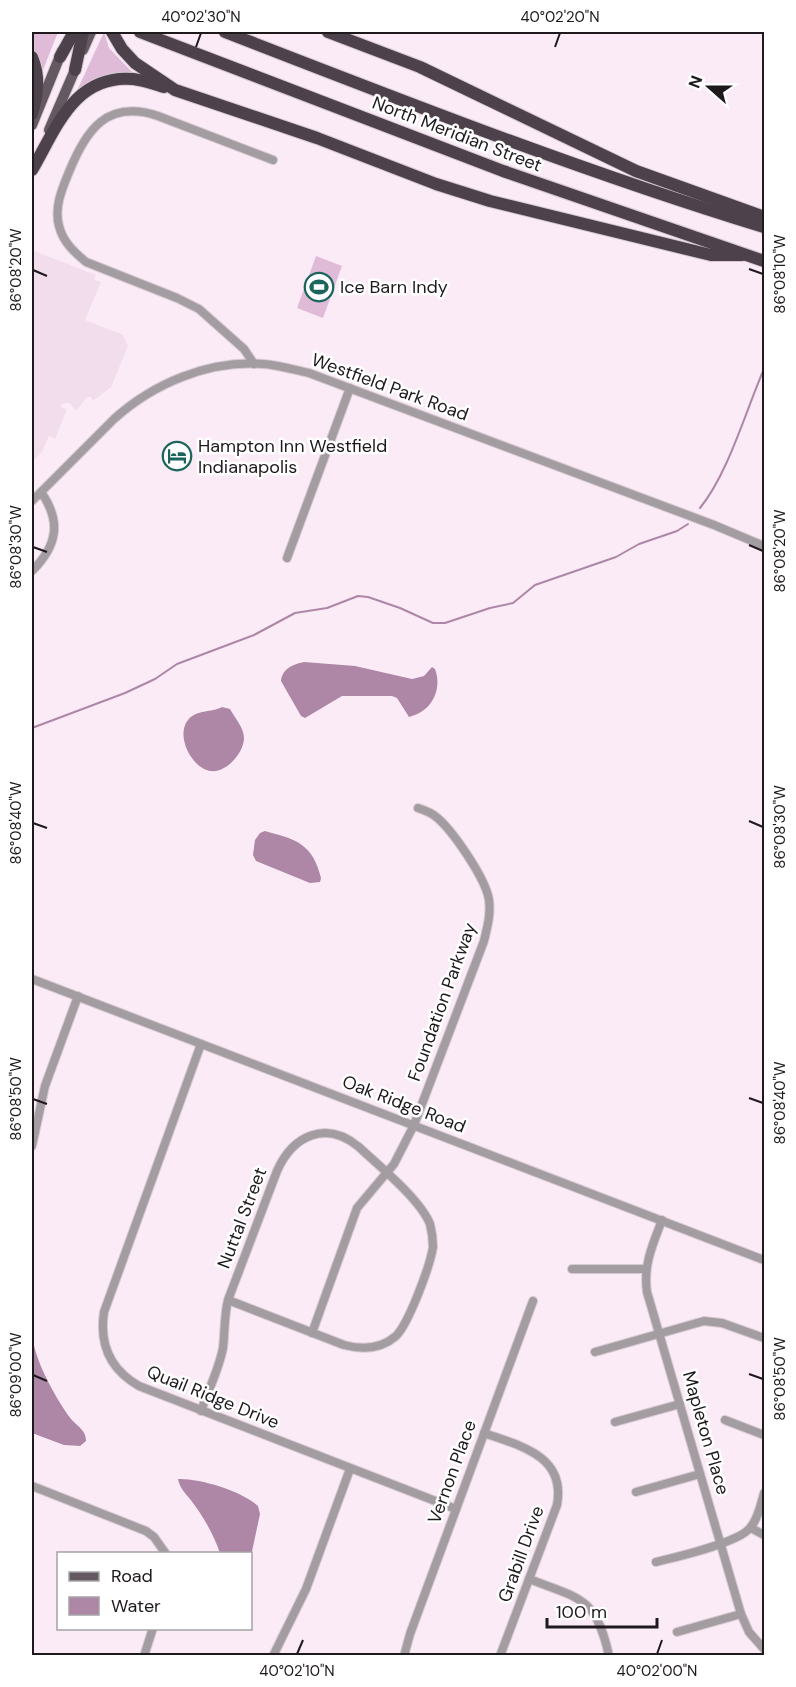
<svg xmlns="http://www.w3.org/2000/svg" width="796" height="1687" viewBox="0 0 796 1687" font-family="'DM Sans',sans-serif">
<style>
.built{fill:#f2dded}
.green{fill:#dfbbd7}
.water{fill:#ad87a5}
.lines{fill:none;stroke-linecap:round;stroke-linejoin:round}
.stream{stroke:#ad87a5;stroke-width:2}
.minor-casing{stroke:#d7c9d3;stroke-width:10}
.major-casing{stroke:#d7c9d3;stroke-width:12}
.highway-casing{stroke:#d7c9d3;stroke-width:14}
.minor{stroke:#a39da1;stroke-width:8}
.major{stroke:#645961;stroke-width:10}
.highway{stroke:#4d424b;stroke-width:12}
.ticks{fill:none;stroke:#1e191d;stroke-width:2}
.labels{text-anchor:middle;stroke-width:5;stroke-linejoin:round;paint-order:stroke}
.street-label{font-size:18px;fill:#1e191d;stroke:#fff}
.poi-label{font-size:18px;fill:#1e191d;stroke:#fff;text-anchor:start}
.neatline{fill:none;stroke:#1e191d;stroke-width:2}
.ticks-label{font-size:15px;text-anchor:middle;fill:#1e191d}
</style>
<rect width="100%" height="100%" fill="#faebf6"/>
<!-- built -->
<path class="built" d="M32 250 96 275 94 280 101 282 85 320 123 335 128 346 111 387 93 401 91 397H87L76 411 70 403 62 404 60 407 67 409 55 439 49 436 42 452 32 462Z"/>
<!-- green -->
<g class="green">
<path d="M32 32H58L43 70 40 72 36 56 32 48Z"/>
<path d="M104 32 109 48 133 73 76 93Z"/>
<path d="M316 256 342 266 323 318 297 308Z"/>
</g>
<!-- water -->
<g class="water">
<path d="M304 662 355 666 412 679 424 676 432 667 435 669C443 690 431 712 409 717L397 698 392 696H342L305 718 301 716 281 681C282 669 293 664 304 662Z"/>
<path d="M222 707 230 709C235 718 244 728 244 738 244 753 226 773 211 771 192 769 175 736 188 720 197 709 211 713 222 707Z"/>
<path d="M265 831C298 840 312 844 321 878L320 882 310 883 256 861 253 855 255 840 260 833Z"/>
<path d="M32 1329C31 1355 56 1399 71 1419 78 1427 86 1430 86 1441L80 1446 64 1445 32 1433Z"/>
<path d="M178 1479C199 1478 242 1491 258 1506L260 1514 251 1556 250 1554 220 1553C214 1535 202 1514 190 1499 184 1492 180 1488 178 1479Z"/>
</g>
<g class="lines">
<!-- stream -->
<g class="stream">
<path d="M700 508C728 474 746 410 764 369"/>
<path d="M32 728 125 693 155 679 177 664 254 635 295 613 327 608 358 596 368 597 400 608 433 623H445L490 608 513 603 535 585 616 557 639 544 677 531 688 524"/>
</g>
<!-- minor casing -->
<g class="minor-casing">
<g id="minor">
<path d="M254 364 244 349 199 309 177 298 86 262C74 252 63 242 59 226 54 207 62 189 69 172 86 130 107 99 158 116L273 160"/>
<path d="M32 501 114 419C154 383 209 360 263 364 279 365 294 370 309 373L714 525 764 546"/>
<path d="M287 558 350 388"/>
<path d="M32 571C57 546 62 522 41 492"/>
<path d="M32 979 764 1260"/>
<path d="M201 1044 104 1312C99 1345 111 1370 139 1386L456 1509"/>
<path d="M32 1146 45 1086 78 996"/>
<path d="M662 1220C653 1244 643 1265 647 1292L741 1614 749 1632 764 1649"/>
<path d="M572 1269H646"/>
<path d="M312 1333 357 1208 394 1164 414 1125 484 941C487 928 491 915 489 900 486 879 452 829 435 816 430 812 424 810 418 808"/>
<path d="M595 1352 704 1321 722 1323 764 1338"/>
<path d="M201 1411C208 1391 219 1369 223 1348 225 1331 224 1316 228 1300L277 1171C293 1135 326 1120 359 1147 379 1166 420 1199 430 1224 432 1232 433 1240 433 1247 430 1266 409 1323 396 1336 381 1349 363 1350 344 1345L228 1300"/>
<path d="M725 1420 764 1435"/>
<path d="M615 1422 680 1404"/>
<path d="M484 1433C521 1446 566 1456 557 1505L500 1656"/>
<path d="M32 1486 146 1531 154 1537 166 1554"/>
<path d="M636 1492 700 1474"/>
<path d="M751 1528 764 1535"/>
<path d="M656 1562C676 1557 738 1543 750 1528 758 1519 761 1504 764 1493"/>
<path d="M529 1579C581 1599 596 1597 609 1656"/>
<path d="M677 1632 741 1614"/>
<path d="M144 1656 153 1628"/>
<path d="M273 1656 306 1589 350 1469"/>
<path d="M404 1656 410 1634 533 1301"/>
</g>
</g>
<!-- major casing -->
<g class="major-casing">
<g id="major">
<path d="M83 50 91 32"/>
<path d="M32 125 62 51"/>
<path d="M49 130 77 65"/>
</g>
</g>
<!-- highway casing -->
<g class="highway-casing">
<g id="highway">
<path d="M112 32 122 49 135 63 175 90 317 138 436 184 490 201 711 255H742"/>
<path d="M140 32 503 171 764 261"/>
<path d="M225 32C403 101 581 171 764 227"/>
<path d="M328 32 420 67 636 171 764 217"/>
<path d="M32 57C40 76 38 94 32 114"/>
<path d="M60 57 74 32"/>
<path d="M75 70 83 32"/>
<path d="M32 170C56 129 74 74 133 79 143 80 154 84 164 87"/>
</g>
</g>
<!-- minor -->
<use href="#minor" class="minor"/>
<!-- major -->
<use href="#major" class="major"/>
<!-- highway -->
<use href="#highway" class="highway"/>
</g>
<!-- ticks -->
<path class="ticks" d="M196 47 201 33M555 47 560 33M749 269 763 274M33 270 47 276M749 545 763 551M33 547 47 552M749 821 763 827M33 823 47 828M749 1098 763 1103M33 1099 47 1104M749 1374 763 1379M33 1375 47 1381M297 1654 303 1640M657 1654 662 1640"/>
<!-- icons -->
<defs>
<g id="stadium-ring" transform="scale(1.5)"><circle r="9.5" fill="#fff" stroke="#1b655d" stroke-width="1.5"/><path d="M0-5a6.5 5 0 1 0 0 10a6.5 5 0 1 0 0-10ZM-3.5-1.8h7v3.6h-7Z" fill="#1b655d"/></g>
<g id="hotel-ring" transform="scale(1.5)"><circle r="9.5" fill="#fff" stroke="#1b655d" stroke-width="1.5"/><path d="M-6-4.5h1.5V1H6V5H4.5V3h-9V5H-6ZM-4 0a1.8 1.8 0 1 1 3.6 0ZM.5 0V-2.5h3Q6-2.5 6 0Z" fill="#1b655d"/></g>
</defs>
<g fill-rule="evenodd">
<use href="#stadium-ring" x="319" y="287"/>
<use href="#hotel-ring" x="177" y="456"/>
</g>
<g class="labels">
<!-- street labels -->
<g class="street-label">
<text transform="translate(457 134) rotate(21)" y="6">North Meridian Street</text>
<text transform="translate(390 387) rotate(20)" y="6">Westfield Park Road</text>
<text transform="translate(442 1002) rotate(-70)" y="6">Foundation Parkway</text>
<text transform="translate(404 1104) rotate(21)" y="6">Oak Ridge Road</text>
<text transform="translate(242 1218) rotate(-69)" y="6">Nuttal Street</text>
<text transform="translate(213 1397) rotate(22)" y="6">Quail Ridge Drive</text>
<text transform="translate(706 1433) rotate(74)" y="6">Mapleton Place</text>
<text transform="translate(452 1472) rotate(-70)" y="6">Vernon Place</text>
<text transform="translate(521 1554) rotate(-70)" y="6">Grabill Drive</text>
</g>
<!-- poi labels -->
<g class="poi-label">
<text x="340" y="293">Ice Barn Indy</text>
<text x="198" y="452">Hampton Inn Westfield<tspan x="198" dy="21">Indianapolis</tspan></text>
</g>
</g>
<!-- border -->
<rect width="796" height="1687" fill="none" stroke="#ffffff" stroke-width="66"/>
<!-- legend -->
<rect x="57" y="1552" width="195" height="78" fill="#ffffff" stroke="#a5a3a5" stroke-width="1.5"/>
<rect x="69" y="1572" width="30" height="9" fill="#645961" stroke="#a5a3a5" stroke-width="1.5"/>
<text x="111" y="1582" font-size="18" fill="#1e191d">Road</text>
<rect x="69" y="1597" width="30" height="18" fill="#ad87a5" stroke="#a5a3a5" stroke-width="1.5"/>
<text x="111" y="1612" font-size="18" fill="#1e191d">Water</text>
<!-- north arrow -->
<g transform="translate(709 87) rotate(291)" stroke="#ffffff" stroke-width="4.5" paint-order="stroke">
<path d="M0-4.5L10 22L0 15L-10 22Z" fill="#1e191d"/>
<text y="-9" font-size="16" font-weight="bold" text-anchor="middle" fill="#1e191d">N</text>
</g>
<!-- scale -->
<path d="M547 1618v9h110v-9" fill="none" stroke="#1e191d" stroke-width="3"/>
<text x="556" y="1618" font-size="18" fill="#1e191d" stroke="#ffffff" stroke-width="4.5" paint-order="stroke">100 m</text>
<rect x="33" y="33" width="730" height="1621" class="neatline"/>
<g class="ticks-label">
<text x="201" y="22">40°02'30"N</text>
<text x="560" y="22">40°02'20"N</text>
<text transform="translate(16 270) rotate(-90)" y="5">86°08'20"W</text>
<text transform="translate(780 274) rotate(-90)" y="5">86°08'10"W</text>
<text transform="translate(16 547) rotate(-90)" y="5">86°08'30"W</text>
<text transform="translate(780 551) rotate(-90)" y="5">86°08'20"W</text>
<text transform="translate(16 823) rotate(-90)" y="5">86°08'40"W</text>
<text transform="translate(780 827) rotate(-90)" y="5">86°08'30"W</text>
<text transform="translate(16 1099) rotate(-90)" y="5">86°08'50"W</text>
<text transform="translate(780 1103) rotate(-90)" y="5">86°08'40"W</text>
<text transform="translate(16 1375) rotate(-90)" y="5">86°09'00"W</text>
<text transform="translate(780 1379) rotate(-90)" y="5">86°08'50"W</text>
<text x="297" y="1676">40°02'10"N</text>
<text x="657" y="1676">40°02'00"N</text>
</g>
</svg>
